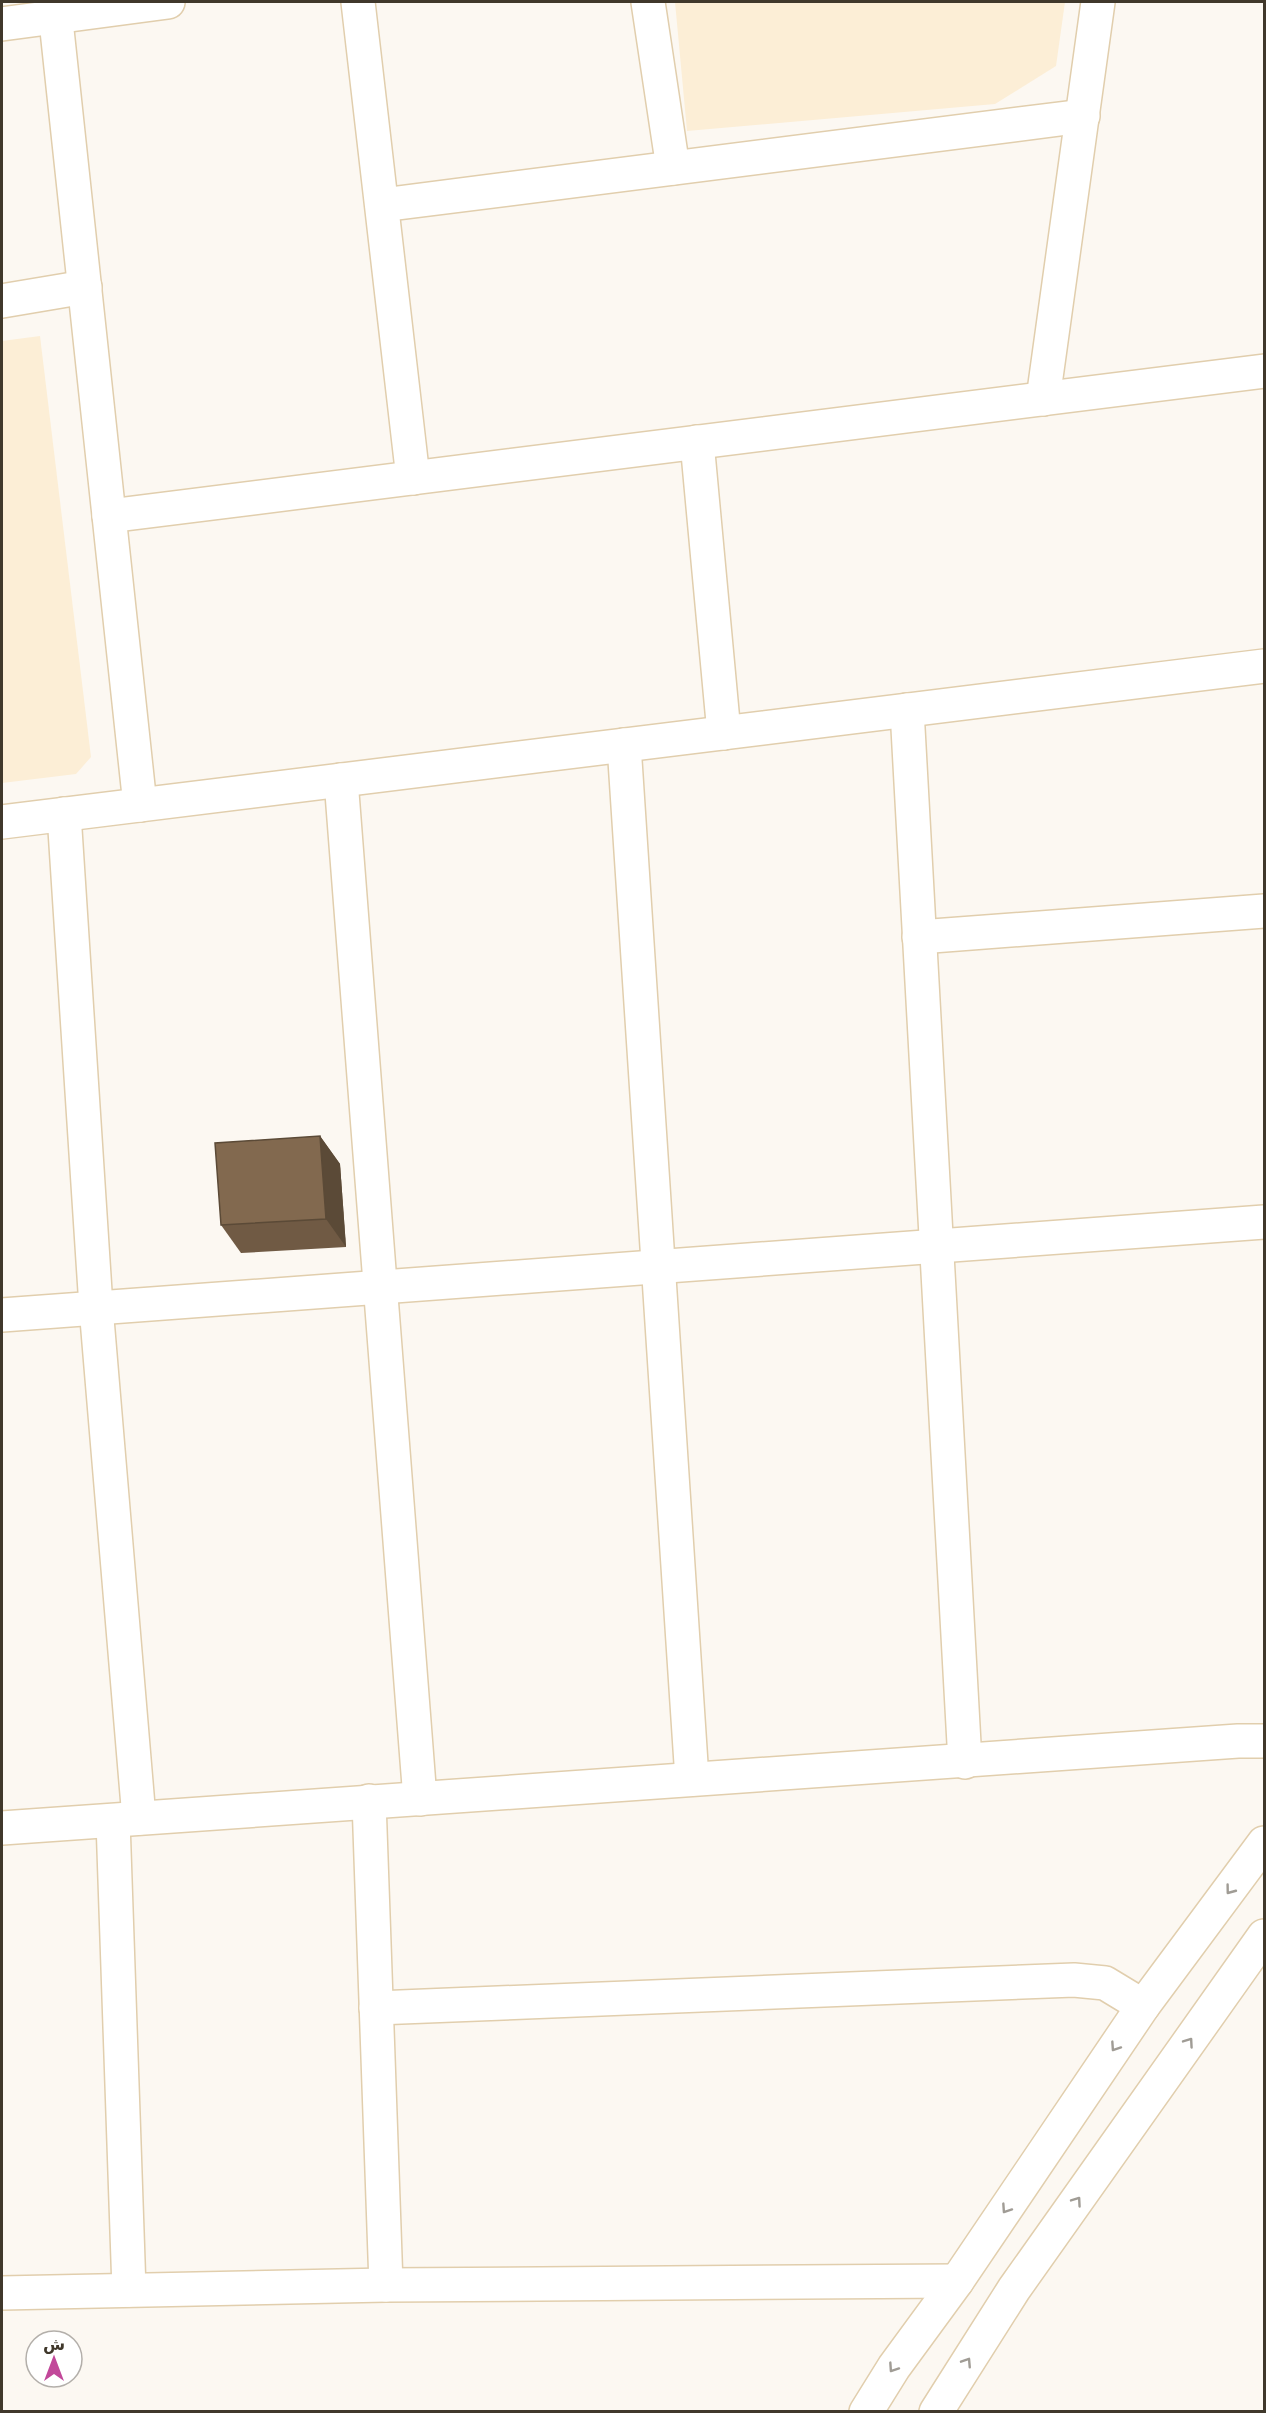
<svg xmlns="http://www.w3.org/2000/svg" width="1266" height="2413" viewBox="0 0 1266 2413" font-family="'DejaVu Sans','Noto Naskh Arabic',sans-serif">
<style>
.built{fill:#fceed6}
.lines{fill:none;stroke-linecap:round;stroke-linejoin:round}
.minor-casing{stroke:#e1cead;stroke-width:36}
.minor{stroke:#fff;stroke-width:33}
.wall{fill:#705a44}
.shaded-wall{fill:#5b4a37}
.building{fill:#82694f;stroke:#5b4a37;stroke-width:1.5}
.oneway{stroke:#a09c95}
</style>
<rect width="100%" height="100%" fill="#fcf8f2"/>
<!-- built -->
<g class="built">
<path d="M675 2H1065L1056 66 995 104 687 131Z"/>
<path d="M40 336 91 757 76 774 2 783V341Z"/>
</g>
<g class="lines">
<!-- minor casing -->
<g class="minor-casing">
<g id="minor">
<path d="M54 2 140 805"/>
<path d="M358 2 413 478"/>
<path d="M648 2 673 168"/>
<path d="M2 24 168 2"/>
<path d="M382 205 1083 116"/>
<path d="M2 301 85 287"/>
<path d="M1043 399 1098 2"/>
<path d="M697 442 724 733"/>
<path d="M109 516 1264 371"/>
<path d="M907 710 965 1762"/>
<path d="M624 745 692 1779"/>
<path d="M341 780 420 1799"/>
<path d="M64 814 96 1307 139 1818"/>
<path d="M2 822 1264 666"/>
<path d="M919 937 1264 911"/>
<path d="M2 1315 1264 1222"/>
<path d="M369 1801 386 2285"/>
<path d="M113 1821 129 2290"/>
<path d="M2 1828 1238 1741H1264"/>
<path d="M376 2008 1074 1980 1105 1983 1143 2006"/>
<path d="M2 2293 386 2285 957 2281"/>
<path d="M866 2412 894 2367 957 2281 1143 2006 1264 1843"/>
<path d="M936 2412 1014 2289 1264 1936"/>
</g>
</g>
<!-- minor -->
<use href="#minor" class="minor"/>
</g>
<!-- wall -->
<path class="wall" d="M320 1136 340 1164 346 1247 241 1253 221 1225Z"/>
<!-- shaded-wall -->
<path class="shaded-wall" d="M320 1136 340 1164 346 1247 326 1219Z"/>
<!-- building -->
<path class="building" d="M320 1136 326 1219 221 1225 215 1143Z"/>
<!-- one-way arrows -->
<defs><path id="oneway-chevron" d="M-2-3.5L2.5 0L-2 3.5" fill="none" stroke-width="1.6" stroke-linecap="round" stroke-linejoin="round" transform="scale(1.5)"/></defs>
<g class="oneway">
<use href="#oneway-chevron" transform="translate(1230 1890) rotate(127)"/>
<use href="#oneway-chevron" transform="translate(1189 2042) rotate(-55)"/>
<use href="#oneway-chevron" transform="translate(1115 2047) rotate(124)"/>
<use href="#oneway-chevron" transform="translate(1077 2201) rotate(-55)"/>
<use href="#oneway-chevron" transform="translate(1006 2209) rotate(124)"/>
<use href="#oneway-chevron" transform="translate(967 2362) rotate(-57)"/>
<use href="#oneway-chevron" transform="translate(893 2368) rotate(124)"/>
</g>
<!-- border -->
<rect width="1266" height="2413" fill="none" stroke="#40382b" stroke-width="6"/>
<!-- north arrow -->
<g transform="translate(54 2359)"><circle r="28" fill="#ffffff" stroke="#b3afaa" stroke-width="1.5"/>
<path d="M0-4.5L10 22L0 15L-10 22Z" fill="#c2489a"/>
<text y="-9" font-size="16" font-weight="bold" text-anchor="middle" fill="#40382b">ش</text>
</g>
</svg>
